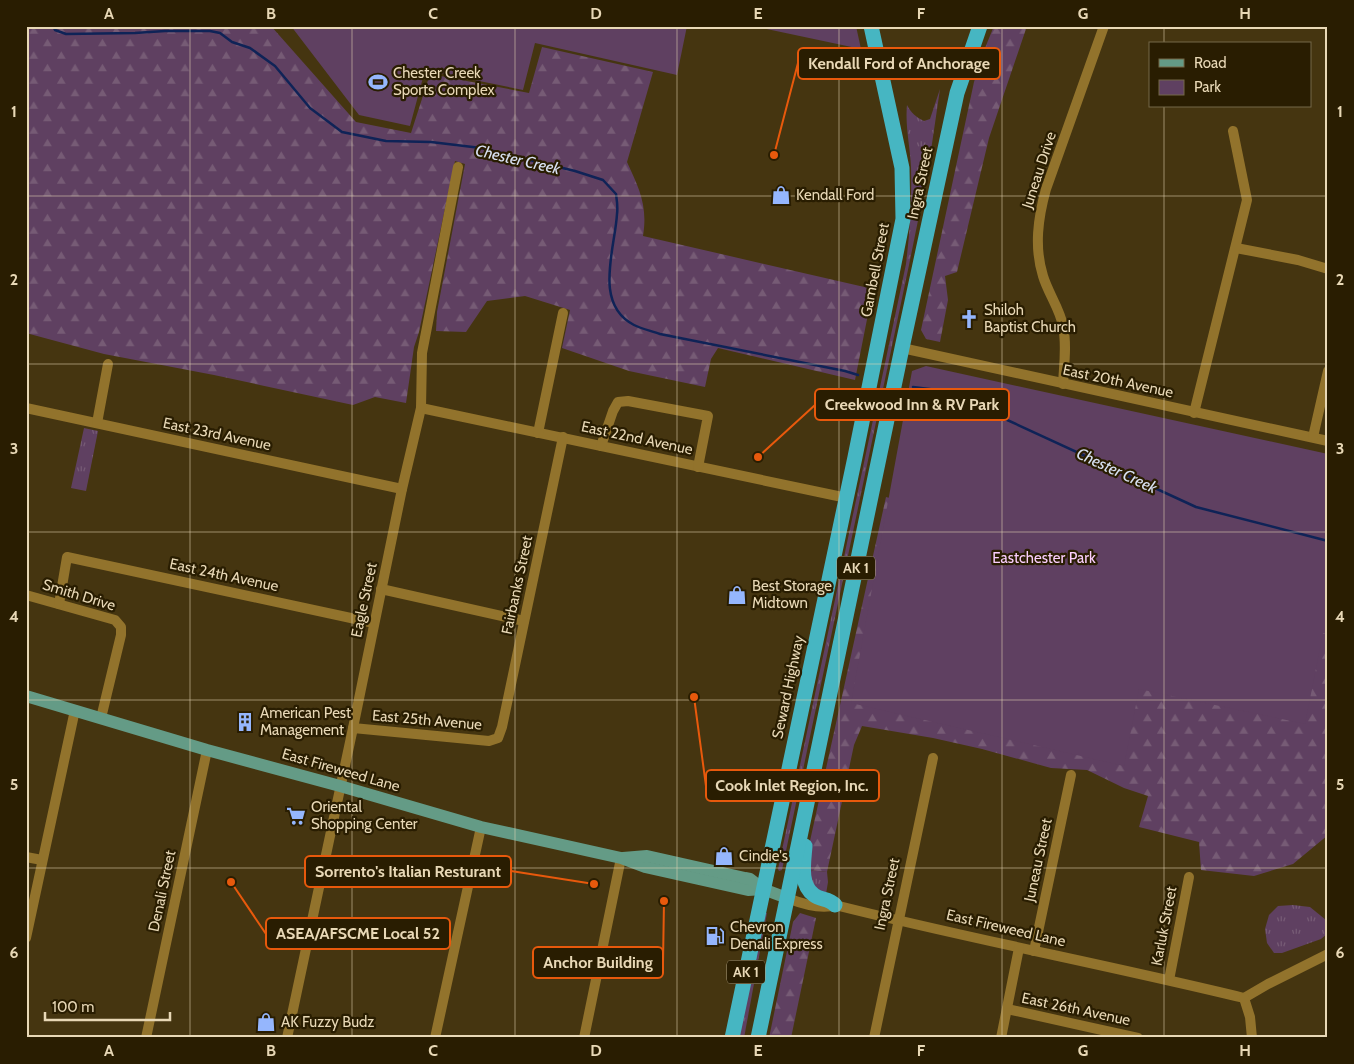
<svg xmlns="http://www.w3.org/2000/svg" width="1354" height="1064" viewBox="0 0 1354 1064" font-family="Cabin,sans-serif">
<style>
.grass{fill:url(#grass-tufts)}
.forest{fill:url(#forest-firs)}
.green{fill:#5f4061}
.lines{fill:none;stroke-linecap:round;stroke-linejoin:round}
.stream{stroke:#0f2357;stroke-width:2.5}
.minor{stroke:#92732c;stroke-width:10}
.major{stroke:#649b86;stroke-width:12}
.highway{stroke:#46b6c2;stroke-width:15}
.grid{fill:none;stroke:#e8d8b6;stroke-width:1;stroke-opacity:0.55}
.labels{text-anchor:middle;stroke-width:4.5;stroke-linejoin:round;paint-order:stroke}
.shield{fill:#291d01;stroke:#afa080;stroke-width:1}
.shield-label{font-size:14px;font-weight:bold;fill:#e8d8b6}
.poi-label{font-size:15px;fill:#e8d8b6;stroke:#291d01;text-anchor:start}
.street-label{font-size:15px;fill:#e8d8b6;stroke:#291d01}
.park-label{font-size:15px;fill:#fbcffd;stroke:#291d01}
.water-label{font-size:16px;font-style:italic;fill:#d8e1f2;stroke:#291d01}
.leader{fill:none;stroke:#e8590c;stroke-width:2}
.callout-dot{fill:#e8590c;stroke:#291d01;stroke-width:2}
.callout{fill:#291d01;stroke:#e8590c;stroke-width:2}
.callout-label{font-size:16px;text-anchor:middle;font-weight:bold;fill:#e8d8b6}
.neatline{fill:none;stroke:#e8d8b6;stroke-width:2}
.grid-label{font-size:16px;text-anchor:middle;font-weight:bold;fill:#e8d8b6}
</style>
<defs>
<pattern id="grass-tufts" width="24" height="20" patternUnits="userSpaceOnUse" patternTransform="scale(1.25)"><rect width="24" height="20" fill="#5f4061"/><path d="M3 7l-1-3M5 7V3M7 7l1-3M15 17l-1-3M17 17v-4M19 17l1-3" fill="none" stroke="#765b75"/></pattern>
<pattern id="forest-firs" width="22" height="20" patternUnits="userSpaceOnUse" patternTransform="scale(1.25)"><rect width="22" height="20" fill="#5f4061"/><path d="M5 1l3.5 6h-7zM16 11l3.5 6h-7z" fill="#765b75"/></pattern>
</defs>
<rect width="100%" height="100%" fill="#453510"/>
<!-- grass -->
<g class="grass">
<path d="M940 89 928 171 909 265 782 870 779 871 778 869 906 264C910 231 912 200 911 167 910 146 905 126 907 105 911 113 916 117 924 121L930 119Z"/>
<path d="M84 428 98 431 86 491 71 488Z"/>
<path d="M809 870 827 872 828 882 826 894 811 886Z"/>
<path d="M1293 905 1310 907 1326 920 1328 933 1321 939 1282 953H1274L1267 943 1265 929 1269 915 1278 906Z"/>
<path d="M764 913H767L744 1038H738Z"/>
</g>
<!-- forest -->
<g class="forest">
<path d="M26 26H271L356 122 411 133 430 74 529 93 542 47 653 72 627 162C639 188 648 206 643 236L873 289 855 380 718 348 711 359 705 387 629 371 562 348 570 310 525 296 487 301 466 332 436 331 437 312 465 164 455 161 419 332 414 347 406 403 375 397 353 405 214 375 104 354 26 333Z"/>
<path d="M994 26H1027L989 138 957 272 945 276 948 300 940 342 926 339 921 330 974 82 985 48Z"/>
<path d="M886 497 900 501 1119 602 1328 571V835L1293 864 1254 876 1201 870 1199 842 1139 827 1148 796 1124 788 1087 770 1051 768 982 749 933 738 862 726 854 745 827 872 809 870 808 850Z"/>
<path d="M800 913 816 918 791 1038H769L793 922Z"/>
</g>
<!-- green -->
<g class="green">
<path d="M291 26H687L677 75 535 43 523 90 425 70 410 126 359 115Z"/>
<path d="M752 26H856L861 49Z"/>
<path d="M926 366 1328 454V634L1323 633 1305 724 1139 689 1124 766 851 703 912 371Z"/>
</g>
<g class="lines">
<!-- stream -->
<g class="stream">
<path d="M53 26 55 30 66 34 135 33 165 31H210L220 33 232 42 250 48 275 66 310 108 342 132 386 141 431 142 481 148 575 171 603 180 616 194C617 201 618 207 617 214 615 249 593 304 634 325 642 329 652 331 660 334L845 371 858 375"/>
<path d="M913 387 945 391 971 399 1005 419 1196 507 1328 541"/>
</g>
<!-- minor -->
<g class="minor">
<path d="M1236 248 1298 260 1328 269"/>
<path d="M902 348 1328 441"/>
<path d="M1063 384C1064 365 1067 345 1063 326 1060 309 1048 293 1043 276 1034 247 1038 218 1046 189L1104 26"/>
<path d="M26 408 402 489"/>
<path d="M421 408 847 498"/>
<path d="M1194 413 1247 200 1233 131"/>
<path d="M97 423 108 364"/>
<path d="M538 433 563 313"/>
<path d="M1313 437 1328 371"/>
<path d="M601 446 613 411 618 402 628 401 708 416 698 467"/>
<path d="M381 589 524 621"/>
<path d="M26 595 115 620 121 627V635L101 718"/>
<path d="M59 604 67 557 374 623"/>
<path d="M353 728 489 741 498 738 502 727 563 437"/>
<path d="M26 857 42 860"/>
<path d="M787 898C800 903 822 910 835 905 970 939 1108 965 1244 998"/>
<path d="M26 938 75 710"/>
<path d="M1034 951 1071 775"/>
<path d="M1169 980 1189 877"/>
<path d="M1244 998 1268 984 1328 954"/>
<path d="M1244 998 1250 1017 1252 1038"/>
<path d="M1007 1009 1138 1038"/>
<path d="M146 1038 207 750"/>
<path d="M287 1038 353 728 402 489 421 408 422 353 458 167"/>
<path d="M435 1038 481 827"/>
<path d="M584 1038 621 858"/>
<path d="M874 1038 933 758"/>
<path d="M1001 1038 1019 948"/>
</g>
<!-- major -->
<g class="major">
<path d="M26 696 207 750 340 786 481 827 621 858 645 867 748 890 763 889"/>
<path d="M623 858 647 856 745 878 750 879 763 889 787 898"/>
</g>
<!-- highway -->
<g class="highway">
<path d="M805 846C804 861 799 885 814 895 820 900 829 898 835 905"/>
<path d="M732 1038 855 457 903 219 902 168 871 26"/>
<path d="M758 1038 902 348 957 93 980 26"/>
</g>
</g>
<!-- grid -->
<path class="grid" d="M190 26V1038M352 26V1038M515 26V1038M677 26V1038M839 26V1038M1002 26V1038M1164 26V44M1164 106V1038M26 196H1328M26 364H1328M26 532H1328M26 700H1328M26 868H1328"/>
<!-- icons -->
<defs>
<g id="stadium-bare" transform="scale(1.5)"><path d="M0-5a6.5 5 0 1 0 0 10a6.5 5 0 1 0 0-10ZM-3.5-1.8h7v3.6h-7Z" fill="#95b6fd" stroke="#291d01" stroke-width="2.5" paint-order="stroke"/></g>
<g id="shop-bare" transform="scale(1.5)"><path d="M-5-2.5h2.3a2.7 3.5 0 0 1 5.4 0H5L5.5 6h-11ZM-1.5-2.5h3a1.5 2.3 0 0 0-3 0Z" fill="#95b6fd" stroke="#291d01" stroke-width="2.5" paint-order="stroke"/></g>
<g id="church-bare" transform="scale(1.5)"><path d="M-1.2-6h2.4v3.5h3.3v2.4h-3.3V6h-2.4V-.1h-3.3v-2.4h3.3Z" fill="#95b6fd" stroke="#291d01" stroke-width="2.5" paint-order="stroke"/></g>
<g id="building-bare" transform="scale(1.5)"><path d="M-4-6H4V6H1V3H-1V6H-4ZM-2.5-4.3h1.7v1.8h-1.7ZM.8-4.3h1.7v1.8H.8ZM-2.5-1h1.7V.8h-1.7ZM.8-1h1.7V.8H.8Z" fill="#95b6fd" stroke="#291d01" stroke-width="2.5" paint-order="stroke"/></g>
<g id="supermarket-bare" transform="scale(1.5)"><path d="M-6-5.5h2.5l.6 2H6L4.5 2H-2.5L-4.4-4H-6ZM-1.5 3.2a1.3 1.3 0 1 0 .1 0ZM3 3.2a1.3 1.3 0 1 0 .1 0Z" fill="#95b6fd" stroke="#291d01" stroke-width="2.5" paint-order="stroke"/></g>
<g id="fuel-bare" transform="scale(1.5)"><path d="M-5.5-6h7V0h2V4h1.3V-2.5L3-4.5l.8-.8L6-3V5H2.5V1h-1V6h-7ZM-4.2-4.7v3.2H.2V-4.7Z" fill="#95b6fd" stroke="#291d01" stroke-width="2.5" paint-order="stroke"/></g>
</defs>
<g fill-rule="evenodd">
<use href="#stadium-bare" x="378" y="82"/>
<use href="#shop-bare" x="781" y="195"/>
<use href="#church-bare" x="969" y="319"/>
<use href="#shop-bare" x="737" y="595"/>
<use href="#building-bare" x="245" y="722"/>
<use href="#supermarket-bare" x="296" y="816"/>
<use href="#shop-bare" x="724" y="856"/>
<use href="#fuel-bare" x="715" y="936"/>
<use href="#shop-bare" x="266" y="1022"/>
</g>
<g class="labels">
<!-- shield labels -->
<g class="shield">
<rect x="837" y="556.5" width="38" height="23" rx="4"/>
<rect x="727" y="960.5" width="38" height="23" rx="4"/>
</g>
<g class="shield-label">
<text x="856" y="573">AK 1</text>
<text x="746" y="977">AK 1</text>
</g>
<!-- poi labels -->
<g class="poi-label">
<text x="393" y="78">Chester Creek<tspan x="393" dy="17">Sports Complex</tspan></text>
<text x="796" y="200">Kendall Ford</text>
<text x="984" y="315">Shiloh<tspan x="984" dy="17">Baptist Church</tspan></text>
<text x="752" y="591">Best Storage<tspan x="752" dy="17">Midtown</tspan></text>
<text x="260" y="718">American Pest<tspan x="260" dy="17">Management</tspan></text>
<text x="311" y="812">Oriental<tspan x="311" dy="17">Shopping Center</tspan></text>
<text x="739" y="861">Cindie's</text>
<text x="730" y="932">Chevron<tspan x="730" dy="17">Denali Express</tspan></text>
<text x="281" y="1027">AK Fuzzy Budz</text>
</g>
<!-- street labels -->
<g class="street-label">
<text transform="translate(1039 170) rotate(-72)" y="5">Juneau Drive</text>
<text transform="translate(920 183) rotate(-78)" y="5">Ingra Street</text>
<text transform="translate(875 270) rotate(-79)" y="5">Gambell Street</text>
<text transform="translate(1118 381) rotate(12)" y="5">East 20th Avenue</text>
<text transform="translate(217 434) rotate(12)" y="5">East 23rd Avenue</text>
<text transform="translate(637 438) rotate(12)" y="5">East 22nd Avenue</text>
<text transform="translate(224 575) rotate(12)" y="5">East 24th Avenue</text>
<text transform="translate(517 585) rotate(-78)" y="5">Fairbanks Street</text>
<text transform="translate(79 595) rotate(17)" y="5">Smith Drive</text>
<text transform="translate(364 600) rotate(-78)" y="5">Eagle Street</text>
<text transform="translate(788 687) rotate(-78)" y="5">Seward Highway</text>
<text transform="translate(427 720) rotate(5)" y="5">East 25th Avenue</text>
<text transform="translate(341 770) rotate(16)" y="5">East Fireweed Lane</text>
<text transform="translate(1038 860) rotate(-78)" y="5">Juneau Street</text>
<text transform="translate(162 891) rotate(-78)" y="5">Denali Street</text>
<text transform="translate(887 894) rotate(-78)" y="5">Ingra Street</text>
<text transform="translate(1164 926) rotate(-79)" y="5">Karluk Street</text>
<text transform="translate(1006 928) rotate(13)" y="5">East Fireweed Lane</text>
<text transform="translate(1076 1009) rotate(12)" y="5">East 26th Avenue</text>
</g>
<!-- park labels -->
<g class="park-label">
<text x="1044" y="563">Eastchester Park</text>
</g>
<!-- water labels -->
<g class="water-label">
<text transform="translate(518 159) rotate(13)" y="6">Chester Creek</text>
<text transform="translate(1117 470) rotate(25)" y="6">Chester Creek</text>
</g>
</g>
<!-- callouts -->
<path class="leader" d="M774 155L798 63M758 457L815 405M694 697L706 786M594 884L511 871M231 882L266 934M664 901L663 963"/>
<g class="callout-dot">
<circle cx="774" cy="155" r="5"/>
<circle cx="758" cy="457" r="5"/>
<circle cx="694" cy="697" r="5"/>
<circle cx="594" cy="884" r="5"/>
<circle cx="231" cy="882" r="5"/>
<circle cx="664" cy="901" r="5"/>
</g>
<g class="callout">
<rect x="798" y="48" width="202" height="31" rx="5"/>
<rect x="815" y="389" width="194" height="31" rx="5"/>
<rect x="706" y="770" width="173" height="31" rx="5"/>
<rect x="305" y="856" width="206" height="31" rx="5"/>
<rect x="266" y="918" width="184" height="31" rx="5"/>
<rect x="533" y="947" width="130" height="31" rx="5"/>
</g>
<g class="callout-label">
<text x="899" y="69">Kendall Ford of Anchorage</text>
<text x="912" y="410">Creekwood Inn &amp; RV Park</text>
<text x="792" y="791">Cook Inlet Region, Inc.</text>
<text x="408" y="877">Sorrento's Italian Resturant</text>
<text x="358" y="939">ASEA/AFSCME Local 52</text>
<text x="598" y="968">Anchor Building</text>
</g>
<!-- border -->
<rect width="1354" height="1064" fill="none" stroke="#291d01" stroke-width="55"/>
<!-- legend -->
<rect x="1149" y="42" width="162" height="65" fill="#291d01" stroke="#756849"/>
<rect x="1159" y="59" width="25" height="8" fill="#649b86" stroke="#756849"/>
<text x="1194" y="68" font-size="15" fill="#e8d8b6">Road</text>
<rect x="1159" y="80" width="25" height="15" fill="#5f4061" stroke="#756849"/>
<text x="1194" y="92" font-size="15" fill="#e8d8b6">Park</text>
<!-- scale -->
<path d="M45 1012v8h125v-8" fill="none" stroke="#e8d8b6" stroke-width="2.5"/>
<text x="52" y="1012" font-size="15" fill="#e8d8b6" stroke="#291d01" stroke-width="4" paint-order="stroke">100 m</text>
<rect x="28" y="28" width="1298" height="1008" class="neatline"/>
<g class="grid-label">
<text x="109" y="19">A</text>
<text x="271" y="19">B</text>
<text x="433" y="19">C</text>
<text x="596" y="19">D</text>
<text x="758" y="19">E</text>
<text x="921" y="19">F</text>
<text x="1083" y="19">G</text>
<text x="1245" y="19">H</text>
<text x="14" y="117">1</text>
<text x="1340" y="117">1</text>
<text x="14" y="285">2</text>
<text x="1340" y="285">2</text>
<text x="14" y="454">3</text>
<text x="1340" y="454">3</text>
<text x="14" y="622">4</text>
<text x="1340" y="622">4</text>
<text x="14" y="790">5</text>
<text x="1340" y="790">5</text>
<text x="14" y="958">6</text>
<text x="1340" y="958">6</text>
<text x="109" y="1056">A</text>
<text x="271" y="1056">B</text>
<text x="433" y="1056">C</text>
<text x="596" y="1056">D</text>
<text x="758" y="1056">E</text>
<text x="921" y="1056">F</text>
<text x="1083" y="1056">G</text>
<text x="1245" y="1056">H</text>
</g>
</svg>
